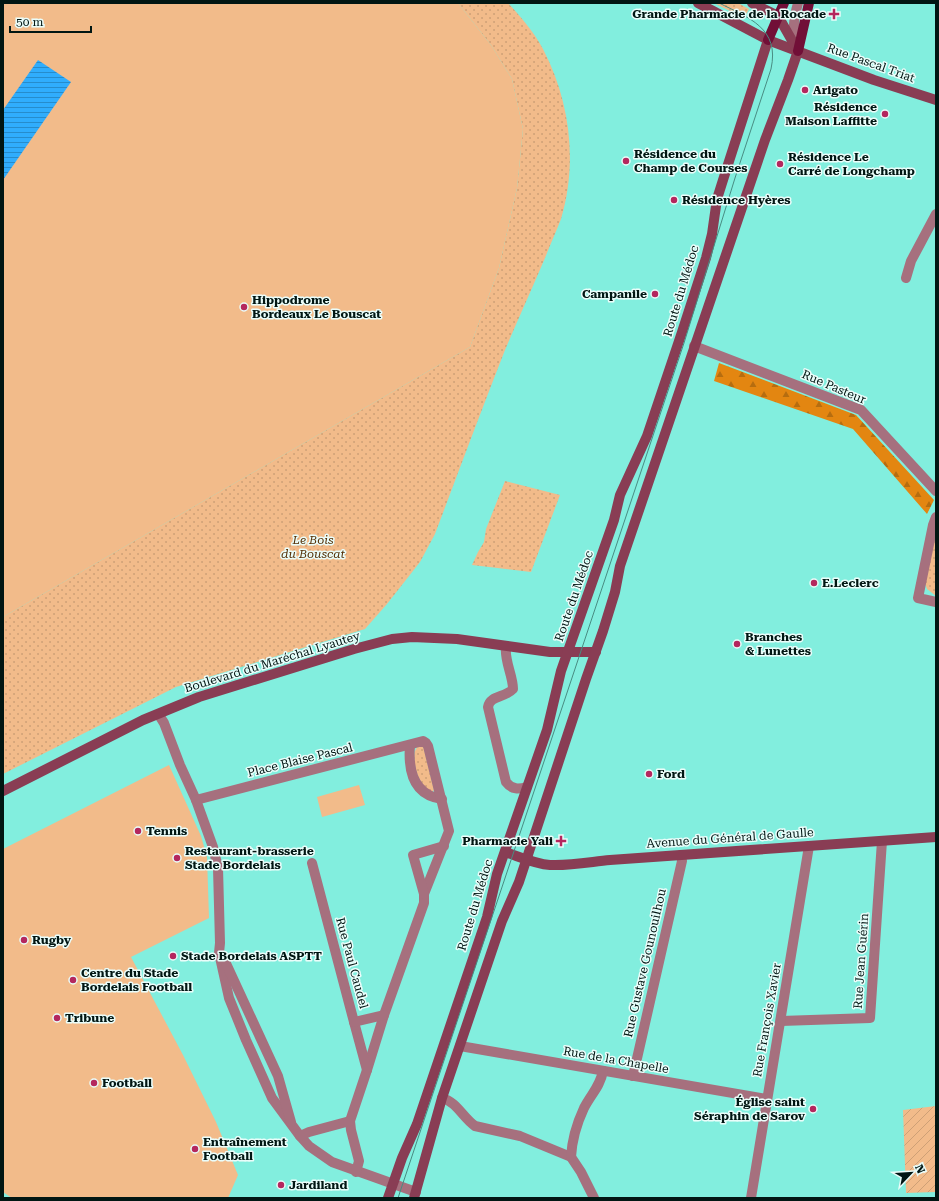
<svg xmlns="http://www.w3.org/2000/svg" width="939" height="1201" viewBox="0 0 939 1201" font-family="'Roboto Serif',serif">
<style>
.grass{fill:url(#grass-dots)}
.forest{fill:url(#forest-firs)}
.garden{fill:url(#garden-furrows)}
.pitch{fill:#f2bb8a}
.water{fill:url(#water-rules)}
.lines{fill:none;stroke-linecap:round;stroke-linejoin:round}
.street{stroke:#a6707e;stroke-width:10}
.secondary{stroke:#893d54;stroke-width:10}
.primary{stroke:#710f37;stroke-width:10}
.tram{stroke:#488c82;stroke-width:1}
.poi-dot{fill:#b4275e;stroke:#eafdfa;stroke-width:1.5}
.labels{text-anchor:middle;stroke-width:3;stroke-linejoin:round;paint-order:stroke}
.poi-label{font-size:12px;font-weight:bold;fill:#011613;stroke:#eafdfa;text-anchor:start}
.street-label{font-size:12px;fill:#011613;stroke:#eafdfa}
.park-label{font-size:12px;font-style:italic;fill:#553006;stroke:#eafdfa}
</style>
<defs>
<pattern id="grass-dots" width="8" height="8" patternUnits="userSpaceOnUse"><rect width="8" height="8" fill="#f2bb8a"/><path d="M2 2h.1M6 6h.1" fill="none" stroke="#cea076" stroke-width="1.8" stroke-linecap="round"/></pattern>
<pattern id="forest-firs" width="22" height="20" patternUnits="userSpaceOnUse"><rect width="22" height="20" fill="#e38611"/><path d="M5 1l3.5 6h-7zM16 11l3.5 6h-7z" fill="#b66d0f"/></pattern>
<pattern id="garden-furrows" width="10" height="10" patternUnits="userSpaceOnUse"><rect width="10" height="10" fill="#f2bb8a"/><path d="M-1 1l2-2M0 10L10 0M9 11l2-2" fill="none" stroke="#cea076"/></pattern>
<pattern id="water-rules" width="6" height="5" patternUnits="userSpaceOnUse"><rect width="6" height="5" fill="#30adfd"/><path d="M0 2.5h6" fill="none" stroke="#268ccc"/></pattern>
</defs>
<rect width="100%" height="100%" fill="#82eede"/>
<!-- grass -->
<g class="grass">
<path d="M458 3H508C521 17 534 32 543 49 570 101 578 162 561 219 556 232 550 245 545 258 532 289 518 319 505 350 481 411 458 473 435 534L420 562 387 604 365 629 176 687 3 774V617L470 347 499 268 517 188 523 129 512 79 491 45Z"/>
<path d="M714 3H738L749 9 744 18Z"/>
<path d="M505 481 560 495 531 572 472 565 478 552 484 542 486 529Z"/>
<path d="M936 530V596L927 589 925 583Z"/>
<path d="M419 746H423L424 749 434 790 432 792 427 791C424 786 420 781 418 776 415 769 411 750 419 746Z"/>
</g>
<!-- forest -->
<path class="forest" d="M719 363 856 415 934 500 927 514 853 429 714 381Z"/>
<!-- garden -->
<path class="garden" d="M936 1106V1192L906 1193 903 1110Z"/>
<!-- pitch -->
<g class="pitch">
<path d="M3 3H458L491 45 512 79 523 129 517 188 499 268 470 347 3 617Z"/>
<path d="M169 765 201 836 207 857 209 918 131 957 183 1055 216 1122 238 1175 228 1198H12L3 1192V849Z"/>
<path d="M359 785 365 805 322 817 317 797Z"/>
</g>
<!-- water -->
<path class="water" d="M38 60 71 82 3 180V110Z"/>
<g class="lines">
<!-- street -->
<g class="street">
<path d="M796 46C793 28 793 21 798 3"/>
<path d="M906 278 911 261 936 214"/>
<path d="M694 346 861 410 936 491"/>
<path d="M936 517 933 525 918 598 936 602"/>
<path d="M506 646C504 661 513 675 513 689 505 698 490 695 488 707L506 782C512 790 519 789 527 787"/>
<path d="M159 715 164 723 180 765 196 800 213 847 218 868 220 943 219 953 229 998 246 1040 272 1098 300 1136 309 1146 332 1162 416 1192"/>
<path d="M410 745C408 770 413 795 442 799"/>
<path d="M196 800 423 741 426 743 428 746 449 831 424 894V903L384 1015 367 1070 350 1121 351 1130 359 1161 356 1172"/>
<path d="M312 863 354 1022 367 1070"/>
<path d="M424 894 413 855 444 846"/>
<path d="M224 959 278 1076 291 1122"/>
<path d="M781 1021 870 1018 882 841"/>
<path d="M354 1022 384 1015"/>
<path d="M460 1046 767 1099"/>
<path d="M633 1076 682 861 681 855"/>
<path d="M442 1098C457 1102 463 1118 475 1126L520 1136 571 1157 581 1172 594 1198"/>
<path d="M300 1136 309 1132 350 1121"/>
<path d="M571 1157C572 1140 577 1123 584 1108 591 1094 600 1087 603 1071"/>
<path d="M751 1198 809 846"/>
</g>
<!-- secondary -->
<g class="secondary">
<path d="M698 3 768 40 874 80 936 100"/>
<path d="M752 3 778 16 798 51"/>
<path d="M3 791 143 720 199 697 354 649 392 639 412 637 457 639 550 652H596"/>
<path d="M505 852C520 857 535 864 550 865 570 866 590 862 610 860L936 837"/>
<path d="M388 1198 402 1158 417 1124 487 917 497 874 547 730 561 671 614 520 620 495 647 436 682 332 706 258 712 234 717 199 723 180 768 40"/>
<path d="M414 1198 442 1098 502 921 519 882 586 679 603 631 615 592 620 566 765 140 788 80 798 51"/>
</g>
<!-- primary -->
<g class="primary">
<path d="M768 40 784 3"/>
<path d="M798 51 809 3"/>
</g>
<!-- tram -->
<path class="tram" d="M398 1198 684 343 735 178 771 69C780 28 749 18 719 3"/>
</g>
<!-- markers -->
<g class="poi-dot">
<path d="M832 8h4v4h4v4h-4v4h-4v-4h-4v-4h4z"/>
<circle cx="805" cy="90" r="4"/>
<circle cx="885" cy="114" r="4"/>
<circle cx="626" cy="161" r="4"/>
<circle cx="780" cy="164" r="4"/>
<circle cx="674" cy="200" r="4"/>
<circle cx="655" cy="294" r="4"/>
<circle cx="244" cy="307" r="4"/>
<circle cx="814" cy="583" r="4"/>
<circle cx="737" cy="644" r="4"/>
<circle cx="649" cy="774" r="4"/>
<circle cx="138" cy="831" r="4"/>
<path d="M559 835h4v4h4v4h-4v4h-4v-4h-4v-4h4z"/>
<circle cx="177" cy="858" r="4"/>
<circle cx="24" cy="940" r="4"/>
<circle cx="173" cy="956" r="4"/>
<circle cx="73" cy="980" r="4"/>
<circle cx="57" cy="1018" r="4"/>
<circle cx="94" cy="1083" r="4"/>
<circle cx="813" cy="1109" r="4"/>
<circle cx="195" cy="1149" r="4"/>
<circle cx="281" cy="1185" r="4"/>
</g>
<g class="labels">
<!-- poi labels -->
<g class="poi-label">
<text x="826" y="18" text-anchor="end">Grande Pharmacie de la Rocade</text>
<text x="813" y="94">Arigato</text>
<text x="877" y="111" text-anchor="end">Résidence<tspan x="877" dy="14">Maison Laffitte</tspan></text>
<text x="634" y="158">Résidence du<tspan x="634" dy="14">Champ de Courses</tspan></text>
<text x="788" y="161">Résidence Le<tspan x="788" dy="14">Carré de Longchamp</tspan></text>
<text x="682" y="204">Résidence Hyères</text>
<text x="647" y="298" text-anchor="end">Campanile</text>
<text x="252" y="304">Hippodrome<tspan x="252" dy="14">Bordeaux Le Bouscat</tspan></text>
<text x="822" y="587">E.Leclerc</text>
<text x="745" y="641">Branches<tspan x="745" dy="14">&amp; Lunettes</tspan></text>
<text x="657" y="778">Ford</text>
<text x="146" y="835">Tennis</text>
<text x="553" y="845" text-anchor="end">Pharmacie Yali</text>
<text x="185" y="855">Restaurant-brasserie<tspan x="185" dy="14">Stade Bordelais</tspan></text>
<text x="32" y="944">Rugby</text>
<text x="181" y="960">Stade Bordelais ASPTT</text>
<text x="81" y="977">Centre du Stade<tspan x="81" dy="14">Bordelais Football</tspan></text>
<text x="65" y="1022">Tribune</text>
<text x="102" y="1087">Football</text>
<text x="805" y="1106" text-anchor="end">Église saint<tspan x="805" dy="14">Séraphin de Sarov</tspan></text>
<text x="203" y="1146">Entraînement<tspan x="203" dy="14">Football</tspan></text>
<text x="289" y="1189">Jardiland</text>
</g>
<!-- street labels -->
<g class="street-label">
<text transform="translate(871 63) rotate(20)" y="4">Rue Pascal Triat</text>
<text transform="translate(681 291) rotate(-73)" y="4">Route du Médoc</text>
<text transform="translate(834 387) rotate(23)" y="4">Rue Pasteur</text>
<text transform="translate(574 596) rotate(-71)" y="4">Route du Médoc</text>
<text transform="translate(272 662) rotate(-17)" y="4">Boulevard du Maréchal Lyautey</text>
<text transform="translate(300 760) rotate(-14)" y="4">Place Blaise Pascal</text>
<text transform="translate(730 838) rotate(-4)" y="4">Avenue du Général de Gaulle</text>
<text transform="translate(475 905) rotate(-73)" y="4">Route du Médoc</text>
<text transform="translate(861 961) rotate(-86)" y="4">Rue Jean Guérin</text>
<text transform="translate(352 963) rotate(75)" y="4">Rue Paul Caudel</text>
<text transform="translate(645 963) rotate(-77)" y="4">Rue Gustave Gounouilhou</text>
<text transform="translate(767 1020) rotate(-80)" y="4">Rue François Xavier</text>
<text transform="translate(616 1060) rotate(10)" y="4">Rue de la Chapelle</text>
</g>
<!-- park labels -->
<g class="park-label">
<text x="313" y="544">Le Bois<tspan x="313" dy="14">du Bouscat</tspan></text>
</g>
</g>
<!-- border -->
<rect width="939" height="1201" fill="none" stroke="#011613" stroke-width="8"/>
<!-- north arrow -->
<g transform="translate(911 1173) rotate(65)" stroke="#eafdfa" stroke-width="3" paint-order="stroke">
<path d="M0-3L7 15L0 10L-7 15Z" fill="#011613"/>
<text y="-6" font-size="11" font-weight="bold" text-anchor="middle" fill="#011613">N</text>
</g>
<!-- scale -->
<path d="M10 26v6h81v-6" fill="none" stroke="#011613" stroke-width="2"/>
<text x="16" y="26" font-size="12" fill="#011613" stroke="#eafdfa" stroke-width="3" paint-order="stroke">50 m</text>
</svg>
